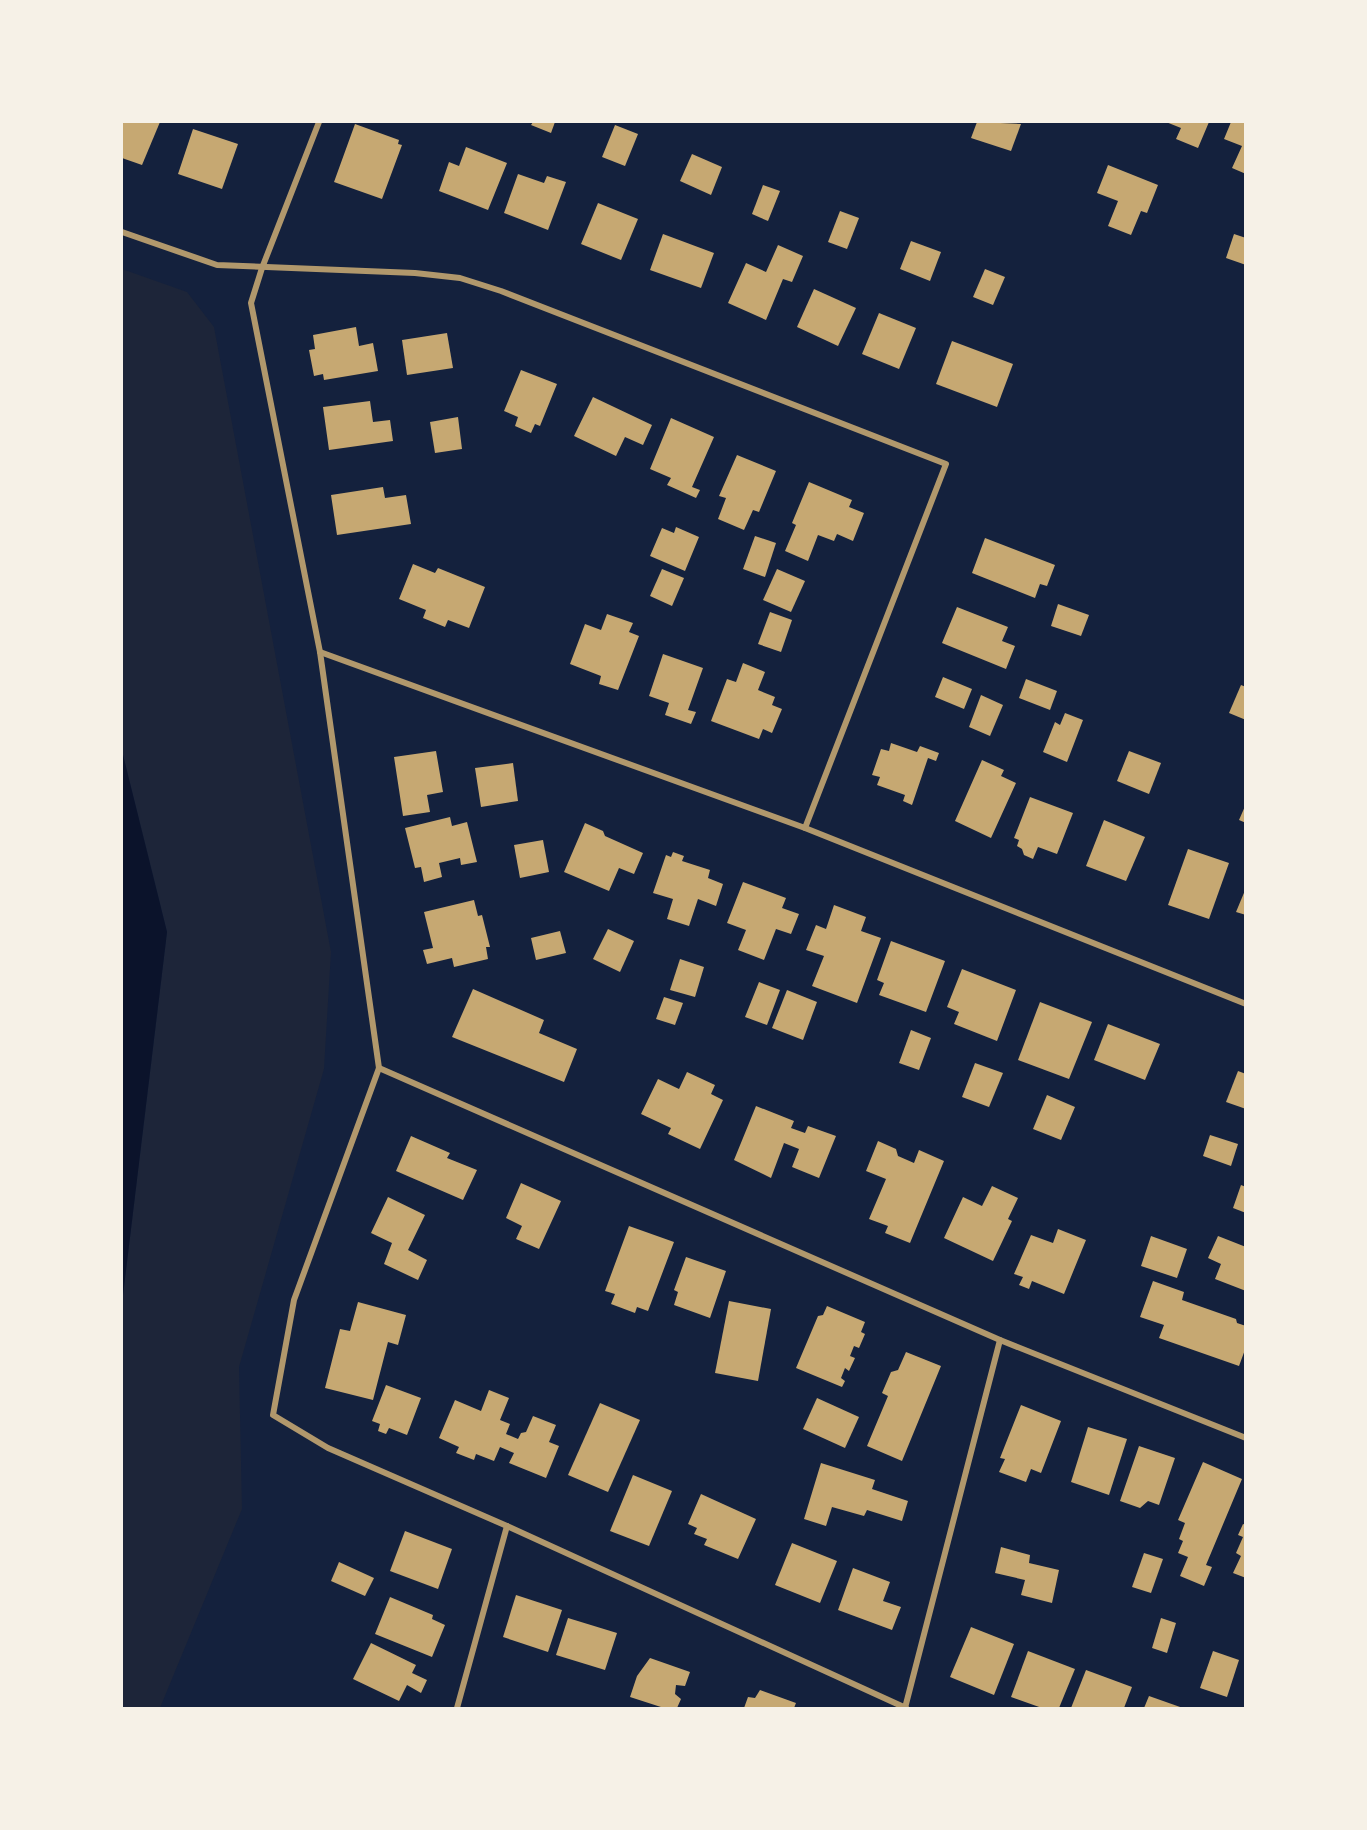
<svg xmlns="http://www.w3.org/2000/svg" width="1367" height="1830" viewBox="0 0 1367 1830" font-family="'Source Sans 3',sans-serif">
<style>
.green{fill:#1d2539}
.water{fill:#0b132b}
.building{fill:#c6a872}
.lines{fill:none;stroke-linecap:round;stroke-linejoin:round}
.minor{stroke:#b1986c;stroke-width:6}
</style>
<rect width="100%" height="100%" fill="#14213d"/>
<!-- green -->
<path class="green" d="M122 269 187 292 214 327 331 952 324 1069 239 1367 242 1509 160 1708H122V1303L167 932 122 751Z"/>
<!-- water -->
<path class="water" d="M122 751 167 932 122 1303Z"/>
<!-- building -->
<g class="building">
<path d="M122 122H160L142 165 122 158Z"/>
<path d="M533 122H555L551 133 531 125Z"/>
<path d="M977 122 1021 124 1011 151 971 138Z"/>
<path d="M1166 122H1209L1198 148 1176 139 1181 128Z"/>
<path d="M1231 122H1246V174L1232 168 1242 146 1224 139Z"/>
<path d="M355 124 399 140 398 144 402 145 382 199 334 182Z"/>
<path d="M615 125 638 134 625 166 602 157Z"/>
<path d="M193 129 238 144 222 189 178 174Z"/>
<path d="M466 147 507 163 488 210 439 191 449 162 459 166Z"/>
<path d="M692 154 722 167 711 195 680 181Z"/>
<path d="M1108 165 1158 185 1147 213 1141 211 1131 235 1108 226 1118 201 1097 193Z"/>
<path d="M518 174 544 183 547 176 566 182 548 230 504 213Z"/>
<path d="M763 185 780 191 768 221 752 214Z"/>
<path d="M598 203 638 219 621 260 581 244Z"/>
<path d="M840 211 859 218 847 249 828 242Z"/>
<path d="M663 234 714 253 701 288 650 270Z"/>
<path d="M1234 234 1246 238V265L1226 258Z"/>
<path d="M911 241 941 252 930 281 900 269Z"/>
<path d="M778 245 803 256 792 282 783 279 766 320 728 303 746 263 766 272Z"/>
<path d="M985 269 1005 277 993 305 973 297Z"/>
<path d="M814 289 856 308 838 346 797 327Z"/>
<path d="M879 313 916 328 899 369 862 354Z"/>
<path d="M356 327 359 346 373 343 378 371 324 380 323 374 314 376 309 350 315 349 313 335Z"/>
<path d="M447 333 453 368 407 375 402 340Z"/>
<path d="M952 341 1013 364 997 407 936 384Z"/>
<path d="M521 370 557 384 540 426 535 424 531 433 515 426 518 417 504 411Z"/>
<path d="M593 397 652 425 643 445 625 437 616 456 574 436Z"/>
<path d="M370 401 373 422 390 420 393 441 329 450 323 407Z"/>
<path d="M458 417 462 449 435 453 430 422Z"/>
<path d="M671 418 714 437 692 487 700 490 696 498 667 485 671 478 650 469Z"/>
<path d="M737 455 776 471 759 512 753 510 744 530 718 519 726 498 719 496Z"/>
<path d="M809 482 852 500 849 507 864 513 853 541 837 534 834 541 818 535 808 561 785 551 796 525 792 523Z"/>
<path d="M383 487 385 498 406 495 411 524 337 535 331 495Z"/>
<path d="M676 527 699 537 685 571 650 556 662 528 674 533Z"/>
<path d="M755 536 776 543 765 577 743 569Z"/>
<path d="M985 538 1055 565 1047 586 1040 584 1035 598 972 573Z"/>
<path d="M413 564 435 573 438 568 485 587 469 628 448 620 445 627 423 618 426 610 399 599Z"/>
<path d="M662 569 684 578 672 606 650 596Z"/>
<path d="M777 569 805 581 791 612 763 600Z"/>
<path d="M1058 604 1089 615 1081 636 1051 626Z"/>
<path d="M957 607 1008 627 1002 641 1015 646 1006 669 942 643Z"/>
<path d="M770 612 792 620 781 652 758 644Z"/>
<path d="M607 614 633 623 629 632 639 636 618 690 599 684 601 676 570 664 585 624 601 630Z"/>
<path d="M663 654 703 668 688 710 696 712 691 724 665 715 669 703 649 696Z"/>
<path d="M743 663 765 672 758 690 775 697 772 705 782 709 772 733 763 729 759 739 711 721 727 679 736 682Z"/>
<path d="M943 677 972 689 964 709 935 697Z"/>
<path d="M1026 679 1057 691 1050 710 1019 698Z"/>
<path d="M1241 685 1246 687V720L1229 713Z"/>
<path d="M981 695 1003 705 990 736 969 727Z"/>
<path d="M1065 713 1083 720 1067 762 1043 752 1055 722 1060 725Z"/>
<path d="M891 743 917 752 920 746 939 753 936 761 928 758 912 805 903 801 905 795 877 785 880 777 872 775 881 749 889 751Z"/>
<path d="M436 751 443 792 427 795 430 812 403 816 394 757Z"/>
<path d="M1129 751 1161 763 1149 794 1117 781Z"/>
<path d="M982 760 1004 770 1001 776 1016 783 991 838 955 821Z"/>
<path d="M513 763 518 801 481 807 475 768Z"/>
<path d="M1030 797 1073 813 1057 854 1038 847 1033 859 1024 855 1022 849 1017 846 1019 840 1014 838Z"/>
<path d="M1246 804V823L1239 820Z"/>
<path d="M450 817 452 826 467 822 477 862 461 865 460 858 439 863 442 877 424 882 421 867 415 868 405 828Z"/>
<path d="M1104 820 1145 837 1126 881 1086 866Z"/>
<path d="M585 823 603 831 605 836 643 853 634 874 619 868 609 891 564 872Z"/>
<path d="M543 840 549 872 520 878 514 845Z"/>
<path d="M1188 849 1229 863 1209 919 1168 905Z"/>
<path d="M673 852 684 856 682 861 710 870 708 878 723 884 716 906 698 899 689 926 667 919 673 899 653 893 666 855 671 857Z"/>
<path d="M743 882 786 898 782 908 799 914 791 934 776 929 764 960 738 950 746 930 727 923Z"/>
<path d="M1246 888V915L1236 912Z"/>
<path d="M474 900 478 916 482 915 490 947H486L488 959 454 967 452 958 427 964 423 950 433 948 424 912Z"/>
<path d="M834 905 866 917 861 931 881 938 857 1003 812 986 824 956 806 950 816 925 826 929Z"/>
<path d="M608 929 634 941 620 972 593 959Z"/>
<path d="M560 931 566 953 536 960 531 938Z"/>
<path d="M891 941 945 961 926 1012 879 995 884 983 877 980Z"/>
<path d="M680 959 704 967 695 997 670 990Z"/>
<path d="M962 969 1016 990 997 1041 954 1024 959 1012 947 1007Z"/>
<path d="M759 982 780 990 767 1025 745 1017Z"/>
<path d="M473 989 544 1020 539 1033 577 1049 564 1082 452 1037Z"/>
<path d="M787 990 817 1002 803 1040 772 1028Z"/>
<path d="M664 997 683 1003 675 1025 656 1019Z"/>
<path d="M1040 1002 1092 1022 1069 1079 1018 1060Z"/>
<path d="M1108 1024 1160 1044 1145 1080 1094 1060Z"/>
<path d="M911 1030 931 1038 919 1070 899 1063Z"/>
<path d="M975 1063 1003 1073 989 1107 962 1097Z"/>
<path d="M1238 1071 1246 1074V1109L1226 1102Z"/>
<path d="M687 1072 715 1085 711 1094 723 1100 700 1149 668 1134 671 1128 641 1114 658 1079 679 1089Z"/>
<path d="M1047 1095 1075 1107 1061 1140 1033 1129Z"/>
<path d="M756 1106 794 1121 791 1128 805 1133 808 1126 836 1136 819 1178 792 1167 799 1149 784 1143 771 1178 734 1160Z"/>
<path d="M1210 1135 1238 1144 1231 1166 1203 1156Z"/>
<path d="M411 1136 450 1153 447 1158 477 1170 463 1200 396 1171Z"/>
<path d="M878 1141 896 1149 898 1156 914 1163 919 1150 944 1161 910 1243 885 1233 888 1226 869 1219 886 1179 866 1171Z"/>
<path d="M521 1183 561 1201 539 1249 516 1239 522 1226 506 1218Z"/>
<path d="M1241 1185 1246 1187V1213L1233 1208Z"/>
<path d="M992 1186 1018 1198 1008 1219 1012 1221 993 1261 944 1238 963 1197 982 1206Z"/>
<path d="M388 1197 425 1215 408 1250 427 1260 418 1280 384 1264 392 1243 371 1233Z"/>
<path d="M629 1226 674 1242 648 1311 637 1307 635 1313 611 1304 615 1294 605 1291Z"/>
<path d="M1058 1229 1086 1240 1064 1294 1032 1281 1029 1289 1019 1285 1023 1277 1014 1274 1031 1235 1053 1243Z"/>
<path d="M1151 1236 1187 1249 1177 1278 1141 1266Z"/>
<path d="M1218 1236 1246 1247V1291L1215 1279 1221 1264 1208 1258Z"/>
<path d="M686 1257 726 1271 710 1318 674 1305 678 1292 674 1290Z"/>
<path d="M1153 1281 1184 1292 1182 1300 1236 1319 1237 1323 1246 1326V1347L1239 1366 1159 1338 1164 1325 1140 1317Z"/>
<path d="M729 1301 771 1309 758 1381 715 1373Z"/>
<path d="M358 1302 406 1315 398 1345 388 1342 373 1400 325 1388 340 1329 350 1331Z"/>
<path d="M827 1306 865 1322 861 1332 865 1334 859 1348 854 1346 850 1356 855 1358 849 1371 845 1368 841 1378 845 1381 842 1387 796 1368 818 1316 823 1315Z"/>
<path d="M906 1352 941 1366 902 1461 867 1446 888 1396 882 1393 891 1372 898 1370Z"/>
<path d="M386 1385 421 1398 407 1435 389 1428 386 1434 378 1431 380 1424 372 1421Z"/>
<path d="M489 1390 509 1398 500 1420 510 1424 506 1434 518 1439 521 1433 526 1432 533 1416 556 1425 549 1442 559 1446 546 1478 509 1463 514 1453 500 1447 494 1461 476 1454 474 1460 456 1453 459 1447 439 1438 455 1400 481 1411Z"/>
<path d="M817 1398 859 1417 845 1448 803 1429Z"/>
<path d="M600 1403 640 1420 608 1492 568 1475Z"/>
<path d="M1021 1405 1061 1421 1041 1473 1031 1469 1026 1482 999 1472 1005 1459 1000 1458Z"/>
<path d="M1088 1427 1127 1439 1109 1495 1071 1482Z"/>
<path d="M1139 1446 1175 1458 1159 1505 1148 1501 1140 1508 1120 1501Z"/>
<path d="M1203 1462 1242 1479 1206 1565 1212 1567 1204 1586 1180 1576 1188 1557 1178 1553 1183 1541 1179 1539 1185 1523 1178 1520Z"/>
<path d="M821 1463 875 1480 872 1489 908 1501 902 1521 867 1510 864 1516 832 1507 826 1526 804 1519Z"/>
<path d="M633 1475 672 1491 649 1546 610 1531Z"/>
<path d="M701 1494 756 1519 738 1559 704 1545 707 1539 694 1534 697 1528 688 1524Z"/>
<path d="M1243 1524 1246 1525V1578L1233 1573 1241 1556 1236 1553 1243 1537 1238 1535Z"/>
<path d="M405 1531 452 1549 438 1589 390 1571Z"/>
<path d="M792 1543 837 1561 820 1603 775 1585Z"/>
<path d="M1001 1547 1030 1555 1029 1563 1059 1570 1052 1603 1021 1595 1025 1580 995 1573Z"/>
<path d="M1144 1553 1163 1559 1151 1593 1132 1587Z"/>
<path d="M339 1562 374 1578 365 1596 331 1581Z"/>
<path d="M853 1568 890 1582 883 1601 901 1607 892 1630 838 1610Z"/>
<path d="M516 1595 562 1610 548 1652 503 1637Z"/>
<path d="M390 1597 433 1615 432 1619 445 1625 432 1657 375 1634Z"/>
<path d="M568 1618 617 1633 605 1670 556 1655Z"/>
<path d="M1161 1618 1176 1623 1167 1653 1152 1648Z"/>
<path d="M971 1627 1014 1644 994 1695 950 1677Z"/>
<path d="M371 1643 416 1665 412 1673 427 1680 421 1693 407 1685 399 1701 353 1679Z"/>
<path d="M1028 1651 1075 1669 1059 1708H1042L1011 1697Z"/>
<path d="M1213 1651 1239 1660 1227 1697 1200 1688Z"/>
<path d="M650 1658 690 1672 685 1686 676 1685 675 1694 681 1699 677 1708H664L630 1697 637 1676Z"/>
<path d="M1086 1670 1132 1687 1124 1708H1071Z"/>
<path d="M760 1690 796 1703 794 1708H744L748 1697 755 1698Z"/>
<path d="M1149 1696 1183 1708H1144Z"/>
</g>
<g class="lines">
<!-- minor -->
<g class="minor">
<path d="M319 122 262 268 251 303 320 652 379 1068 294 1300 273 1415 328 1448 507 1526 906 1708"/>
<path d="M122 232 217 265 415 273 460 278 501 291 946 464 805 828"/>
<path d="M320 652 805 828 1246 1004"/>
<path d="M379 1068 1000 1340 1246 1438"/>
<path d="M457 1708 507 1526"/>
<path d="M905 1708 1000 1340"/>
</g>
</g>
<!-- border -->
<rect width="1367" height="1830" fill="none" stroke="#f6f1e7" stroke-width="246"/>
</svg>
